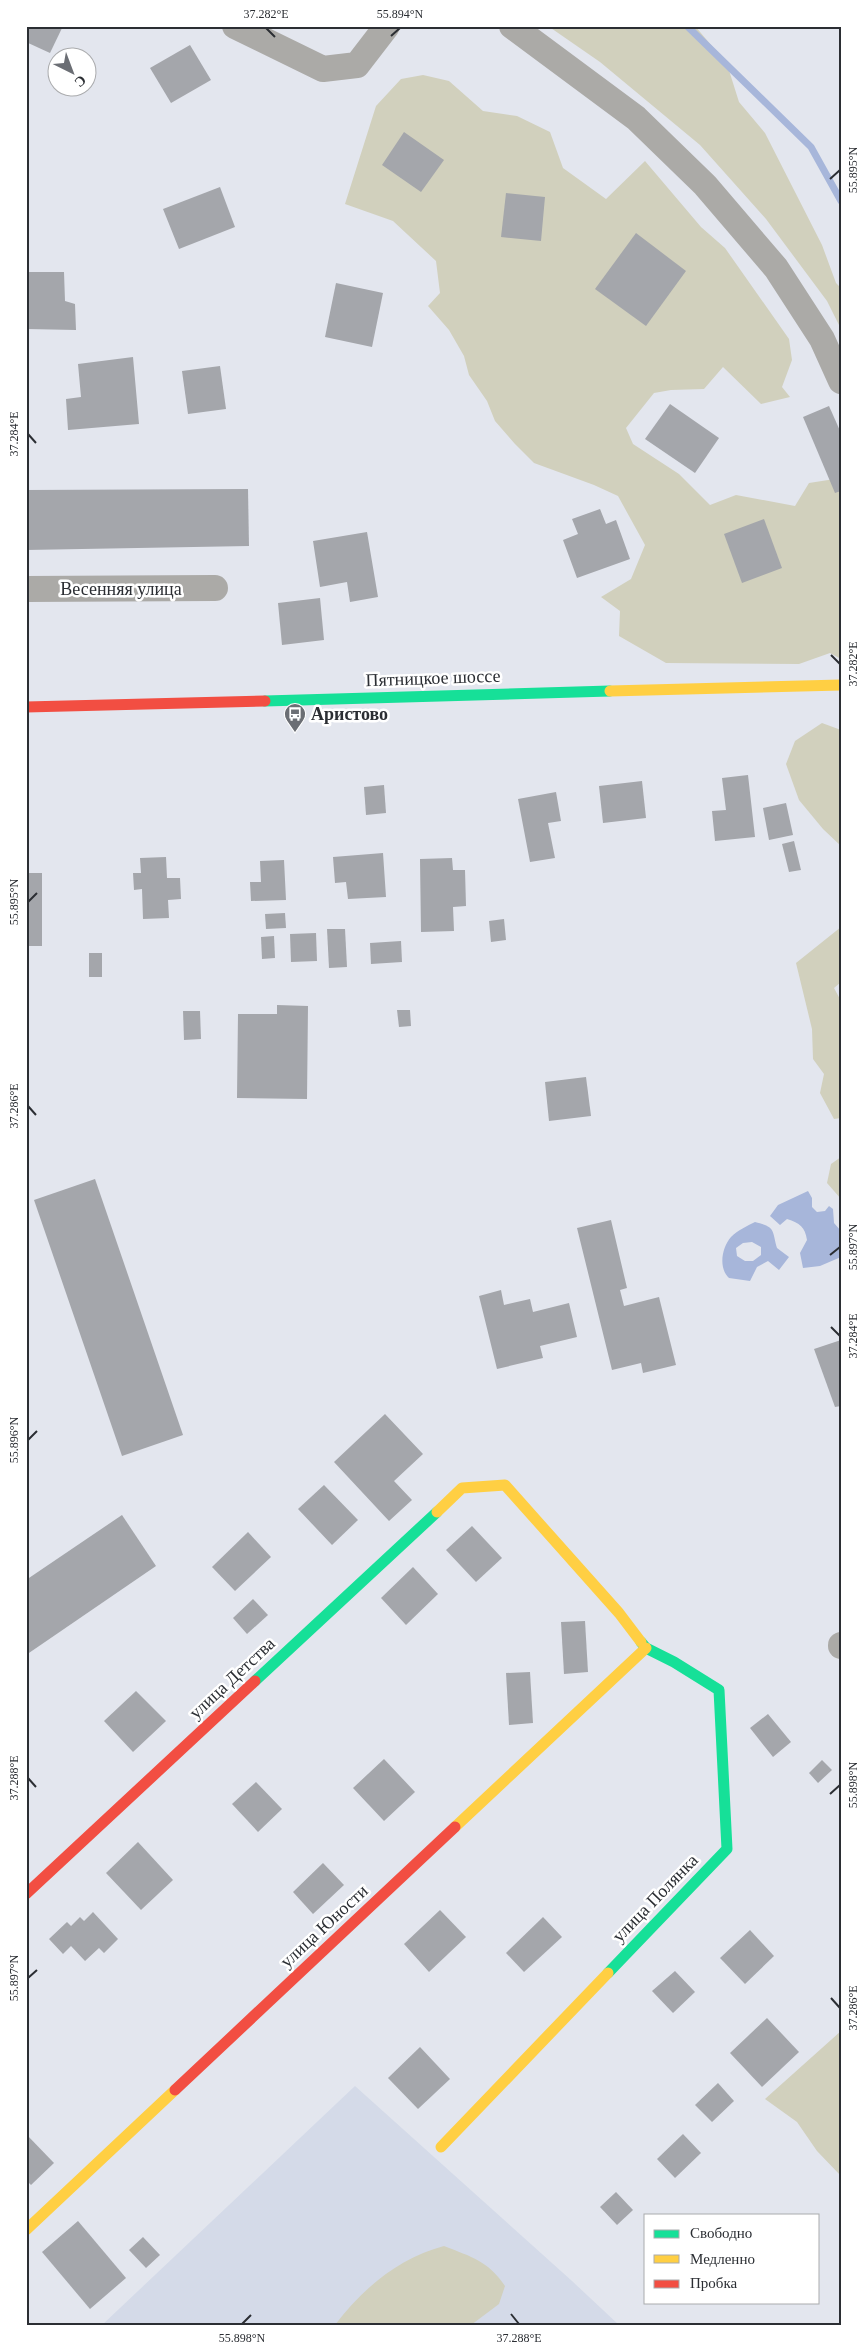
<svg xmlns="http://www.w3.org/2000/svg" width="867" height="2351" viewBox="0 0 867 2351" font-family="Georgia,serif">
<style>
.built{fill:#d4dae8}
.green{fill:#d1d0bd}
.water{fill:#a7b6da;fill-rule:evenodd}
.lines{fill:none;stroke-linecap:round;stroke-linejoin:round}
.stream{stroke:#a7b6da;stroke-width:7}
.building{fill:#a4a6ab}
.street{stroke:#abaaa7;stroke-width:26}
.fast{stroke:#16e098;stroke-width:11}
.slow{stroke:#ffcf43;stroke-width:11}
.jam{stroke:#f24e42;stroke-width:11}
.ticks{fill:none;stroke:#2b2e33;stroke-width:2}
.labels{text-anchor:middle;stroke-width:5;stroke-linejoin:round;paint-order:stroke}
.street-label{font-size:18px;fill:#2b2e33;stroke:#fff}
.poi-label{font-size:18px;font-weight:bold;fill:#2b2e33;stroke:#fff;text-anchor:start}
.neatline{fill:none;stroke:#2b2e33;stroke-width:2}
.ticks-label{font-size:12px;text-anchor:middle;fill:#2b2e33}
</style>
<rect width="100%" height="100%" fill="#e3e6ee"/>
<!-- built -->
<path class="built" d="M355 2086 572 2281 619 2325H102Z"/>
<!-- green -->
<g class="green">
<path d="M548 26H695L727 64 739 102 765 133 822 245 836 283 841 288V329L827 301 766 219 700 145 600 62Z"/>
<path d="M423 75 449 81 483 111 517 116 550 132 563 168 606 199 645 161 701 227 725 248 789 339 792 360 782 387 790 397 761 404 723 367 704 389 671 390 654 393 626 428 633 444 679 474 710 505 736 495 795 506 809 483 841 478V659L830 653 799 664 666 663 619 636 620 611 601 597 631 579 645 545 618 496 594 485 534 463 515 444 495 421 487 401 469 375 464 356 449 330 428 306 440 293 436 261 393 221 345 204 376 106 401 79Z"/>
<path d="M822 723 841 730V846L823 829 799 800 786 764 795 741Z"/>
<path d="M841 927V982L834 988 841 1001V1118L834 1119 820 1093 824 1074 813 1059 812 1029 796 963Z"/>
<path d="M841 1157V1199L827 1183 831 1164Z"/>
<path d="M841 2031V2176L817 2151 797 2122 765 2099Z"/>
<path d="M444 2246C472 2257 488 2261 505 2286L499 2304 471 2325H335C363 2288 399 2258 444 2246Z"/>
</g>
<!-- water -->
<g class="water">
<path d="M808 1191 812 1198V1207L817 1212 825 1211 829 1206 833 1209 834 1223 841 1231V1257L820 1266 803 1268 800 1253 807 1240C805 1227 800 1223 787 1219L780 1225 770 1216 778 1205Z"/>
<path d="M755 1222C776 1227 772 1230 777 1248L789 1257 779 1270 768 1261 757 1267 750 1281 729 1278C718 1268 722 1247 731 1237 738 1230 747 1226 755 1222ZM752 1242 761 1247V1255L753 1261H745L737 1256 736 1248 743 1243Z"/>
</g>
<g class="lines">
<!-- stream -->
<path class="stream" d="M687 26 811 147 841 201"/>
</g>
<!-- building -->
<g class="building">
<path d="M26 26H63L50 53 26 42Z"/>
<path d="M190 45 211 80 171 103 150 68Z"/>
<path d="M404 132 444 160 421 192 382 165Z"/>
<path d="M220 187 235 227 179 249 163 209Z"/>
<path d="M506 193 545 197 541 241 501 237Z"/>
<path d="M636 233 686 271 646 326 595 289Z"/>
<path d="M27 272H64L65 301 75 304 76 330 27 329Z"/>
<path d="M336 283 383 293 372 347 325 337Z"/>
<path d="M133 357 139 424 68 430 66 399 81 397 78 364Z"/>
<path d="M220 366 226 409 188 414 182 371Z"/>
<path d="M670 404 719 438 695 473 645 439Z"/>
<path d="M829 406 841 433V491L835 493 803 417Z"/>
<path d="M248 489 249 546 26 550V490Z"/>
<path d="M600 509 606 524 616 520 630 559 577 578 563 540 578 534 572 519Z"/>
<path d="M764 519 782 568 742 583 724 534Z"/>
<path d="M367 532 378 597 350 602 347 582 320 587 313 541Z"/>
<path d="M320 598 324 640 282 645 278 603Z"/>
<path d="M748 775 755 837 715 841 712 811 726 810 722 778Z"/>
<path d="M642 781 646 818 603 823 599 786Z"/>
<path d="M384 785 386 813 366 815 364 787Z"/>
<path d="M556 792 561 821 548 823 555 858 530 862 518 799Z"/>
<path d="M786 803 793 835 769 840 763 808Z"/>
<path d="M794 841 801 870 789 872 782 844Z"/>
<path d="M383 853 386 897 348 899 346 882 335 883 333 857Z"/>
<path d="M166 857 167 878H180L181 899 168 900 169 918 143 919 142 889 134 890 133 873H141L140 858Z"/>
<path d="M452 858 453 870H465L466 906 453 907 454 931 421 932 420 859Z"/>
<path d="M284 860 286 900 251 901 250 882H261L260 861Z"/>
<rect x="26" y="873" width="16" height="73"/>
<path d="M285 913 286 928 266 929 265 914Z"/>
<path d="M504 919 506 940 491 942 489 921Z"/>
<path d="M327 929H345L347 967 329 968Z"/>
<path d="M316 933 317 961 291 962 290 934Z"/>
<path d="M274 936 275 958 262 959 261 937Z"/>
<path d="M401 941 402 962 371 964 370 943Z"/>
<rect x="89" y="953" width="13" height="24"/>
<path d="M277 1005 308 1006 307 1099 237 1098 238 1014H277Z"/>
<path d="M397 1010H410L411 1026 399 1027Z"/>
<path d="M183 1011H200L201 1039 184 1040Z"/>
<path d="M586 1077 591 1116 549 1121 545 1082Z"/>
<path d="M95 1179 183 1435 122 1456 34 1200Z"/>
<path d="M611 1220 627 1288 620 1290 624 1306 659 1297 676 1365 643 1373 641 1363 612 1370 577 1228Z"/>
<path d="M501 1290 504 1305 530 1299 533 1312 569 1303 577 1337 540 1346 543 1358 497 1369 479 1296Z"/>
<path d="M841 1340V1406L835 1407 814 1349Z"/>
<path d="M385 1414 423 1454 394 1481 412 1500 389 1521 334 1462Z"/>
<path d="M324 1485 358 1520 332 1545 298 1509Z"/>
<path d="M122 1515 156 1566 26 1655V1580Z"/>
<path d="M472 1526 502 1558 476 1582 446 1550Z"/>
<path d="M248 1532 271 1557 235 1591 212 1567Z"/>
<path d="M413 1567 438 1594 406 1625 381 1598Z"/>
<path d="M253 1599 268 1615 247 1634 233 1618Z"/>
<path d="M585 1621 588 1672 564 1674 561 1622Z"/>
<path d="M530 1672 533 1723 509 1725 506 1673Z"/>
<path d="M136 1691 166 1721 133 1752 104 1721Z"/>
<path d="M768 1714 791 1742 773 1757 750 1728Z"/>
<path d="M384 1759 415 1792 384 1821 353 1788Z"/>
<path d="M822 1760 832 1770 818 1783 809 1773Z"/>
<path d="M256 1782 282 1809 258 1832 232 1804Z"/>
<path d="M138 1842 173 1880 141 1910 106 1873Z"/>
<path d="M323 1863 344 1885 313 1914 293 1892Z"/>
<path d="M440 1910 466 1937 429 1972 404 1944Z"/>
<path d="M93 1912 118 1939 104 1953 99 1948 85 1961 71 1946 63 1954 49 1939 67 1922 71 1926 80 1917 84 1921Z"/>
<path d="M543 1917 562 1937 524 1972 506 1953Z"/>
<path d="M750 1930 774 1956 745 1984 720 1958Z"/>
<path d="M675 1971 695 1992 673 2013 652 1991Z"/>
<path d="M767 2018 799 2052 762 2087 730 2053Z"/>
<path d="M420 2047 450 2079 418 2109 388 2078Z"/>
<path d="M718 2083 734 2101 712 2122 695 2105Z"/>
<path d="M26 2134 54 2163 31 2185 26 2180Z"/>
<path d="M683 2134 701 2153 675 2178 657 2159Z"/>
<path d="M616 2192 633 2210 617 2225 600 2207Z"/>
<path d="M78 2221 126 2278 90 2309 42 2252Z"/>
<path d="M143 2237 160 2255 146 2268 129 2250Z"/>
</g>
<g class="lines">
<!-- street -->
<g class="street">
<path d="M235 26 323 69 357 65 387 26"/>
<path d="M512 26 636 118 705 185 776 268 822 339 841 381"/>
<path d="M26 589 215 588"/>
<path d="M841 1645V1646"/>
</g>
<!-- fast -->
<g class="fast">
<path d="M265 701 610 691"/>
<path d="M255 1681 437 1512"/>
<path d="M608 1973 727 1849 719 1690 674 1662 646 1648 641 1642"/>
</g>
<!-- slow -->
<g class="slow">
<path d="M610 691 841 685"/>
<path d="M437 1512 462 1488 505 1485 619 1613 641 1642"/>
<path d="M455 1827 646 1648"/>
<path d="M441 2147 608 1973"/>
<path d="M26 2230 175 2090"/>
</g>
<!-- jam -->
<g class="jam">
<path d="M26 707 265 701"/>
<path d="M26 1894 255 1681"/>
<path d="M175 2090 455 1827"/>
</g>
</g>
<!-- ticks -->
<path class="ticks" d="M266 28 275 37M391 36 400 28M830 179 840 170M28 434 36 443M831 655 840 664M28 902 37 893M28 1106 36 1115M830 1255 840 1247M831 1327 840 1336M28 1440 37 1431M28 1778 36 1787M830 1794 840 1785M28 1978 37 1970M831 1998 840 2008M511 2314 519 2324M242 2324 251 2315"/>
<!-- icons -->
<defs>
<g id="bus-pin" transform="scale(1.125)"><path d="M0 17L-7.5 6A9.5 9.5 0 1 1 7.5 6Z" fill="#6b6e74" stroke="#fff"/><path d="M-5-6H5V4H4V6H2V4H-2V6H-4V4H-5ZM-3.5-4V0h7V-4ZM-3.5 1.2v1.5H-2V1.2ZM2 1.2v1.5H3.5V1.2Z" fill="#fff"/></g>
</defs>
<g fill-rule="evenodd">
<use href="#bus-pin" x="295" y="714"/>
</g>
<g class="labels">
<!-- street labels -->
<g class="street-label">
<text x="121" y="595">Весенняя улица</text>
<text transform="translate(433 678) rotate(-2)" y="6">Пятницкое шоссе</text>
<text transform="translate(232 1678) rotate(-43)" y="6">улица Детства</text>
<text transform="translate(655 1898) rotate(-46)" y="6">улица Полянка</text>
<text transform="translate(324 1926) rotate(-43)" y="6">улица Юности</text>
</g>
<!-- poi labels -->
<g class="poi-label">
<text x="311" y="720">Аристово</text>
</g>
</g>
<!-- border -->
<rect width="867" height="2351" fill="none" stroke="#ffffff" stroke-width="55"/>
<!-- legend -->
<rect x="644" y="2214" width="175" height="90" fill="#ffffff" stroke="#aaabad"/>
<rect x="654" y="2230" width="25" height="8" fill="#16e098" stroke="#aaabad"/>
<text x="690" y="2238" font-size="15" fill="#2b2e33">Свободно</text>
<rect x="654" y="2255" width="25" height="8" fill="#ffcf43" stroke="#aaabad"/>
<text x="690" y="2264" font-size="15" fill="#2b2e33">Медленно</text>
<rect x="654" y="2280" width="25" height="8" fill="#f24e42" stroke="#aaabad"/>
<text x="690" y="2288" font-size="15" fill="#2b2e33">Пробка</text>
<!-- north arrow -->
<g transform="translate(72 72) rotate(138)"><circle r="24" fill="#ffffff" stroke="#aaabad"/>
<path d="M0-4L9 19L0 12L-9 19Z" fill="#6b6e74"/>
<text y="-8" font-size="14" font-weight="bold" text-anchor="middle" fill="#2b2e33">С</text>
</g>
<rect x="28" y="28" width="812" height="2296" class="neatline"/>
<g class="ticks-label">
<text x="266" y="18">37.282°E</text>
<text x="400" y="18">55.894°N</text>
<text transform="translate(853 170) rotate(-90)" y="4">55.895°N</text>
<text transform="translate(14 434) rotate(-90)" y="4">37.284°E</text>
<text transform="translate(853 664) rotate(-90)" y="4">37.282°E</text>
<text transform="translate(14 902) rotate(-90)" y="4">55.895°N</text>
<text transform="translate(14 1106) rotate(-90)" y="4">37.286°E</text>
<text transform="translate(853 1247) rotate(-90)" y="4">55.897°N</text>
<text transform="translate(853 1336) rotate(-90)" y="4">37.284°E</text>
<text transform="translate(14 1440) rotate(-90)" y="4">55.896°N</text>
<text transform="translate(14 1778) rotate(-90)" y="4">37.288°E</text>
<text transform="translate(853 1785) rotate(-90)" y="4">55.898°N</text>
<text transform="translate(14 1978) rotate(-90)" y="4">55.897°N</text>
<text transform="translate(853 2008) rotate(-90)" y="4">37.286°E</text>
<text x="242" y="2342">55.898°N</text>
<text x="519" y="2342">37.288°E</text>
</g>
</svg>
